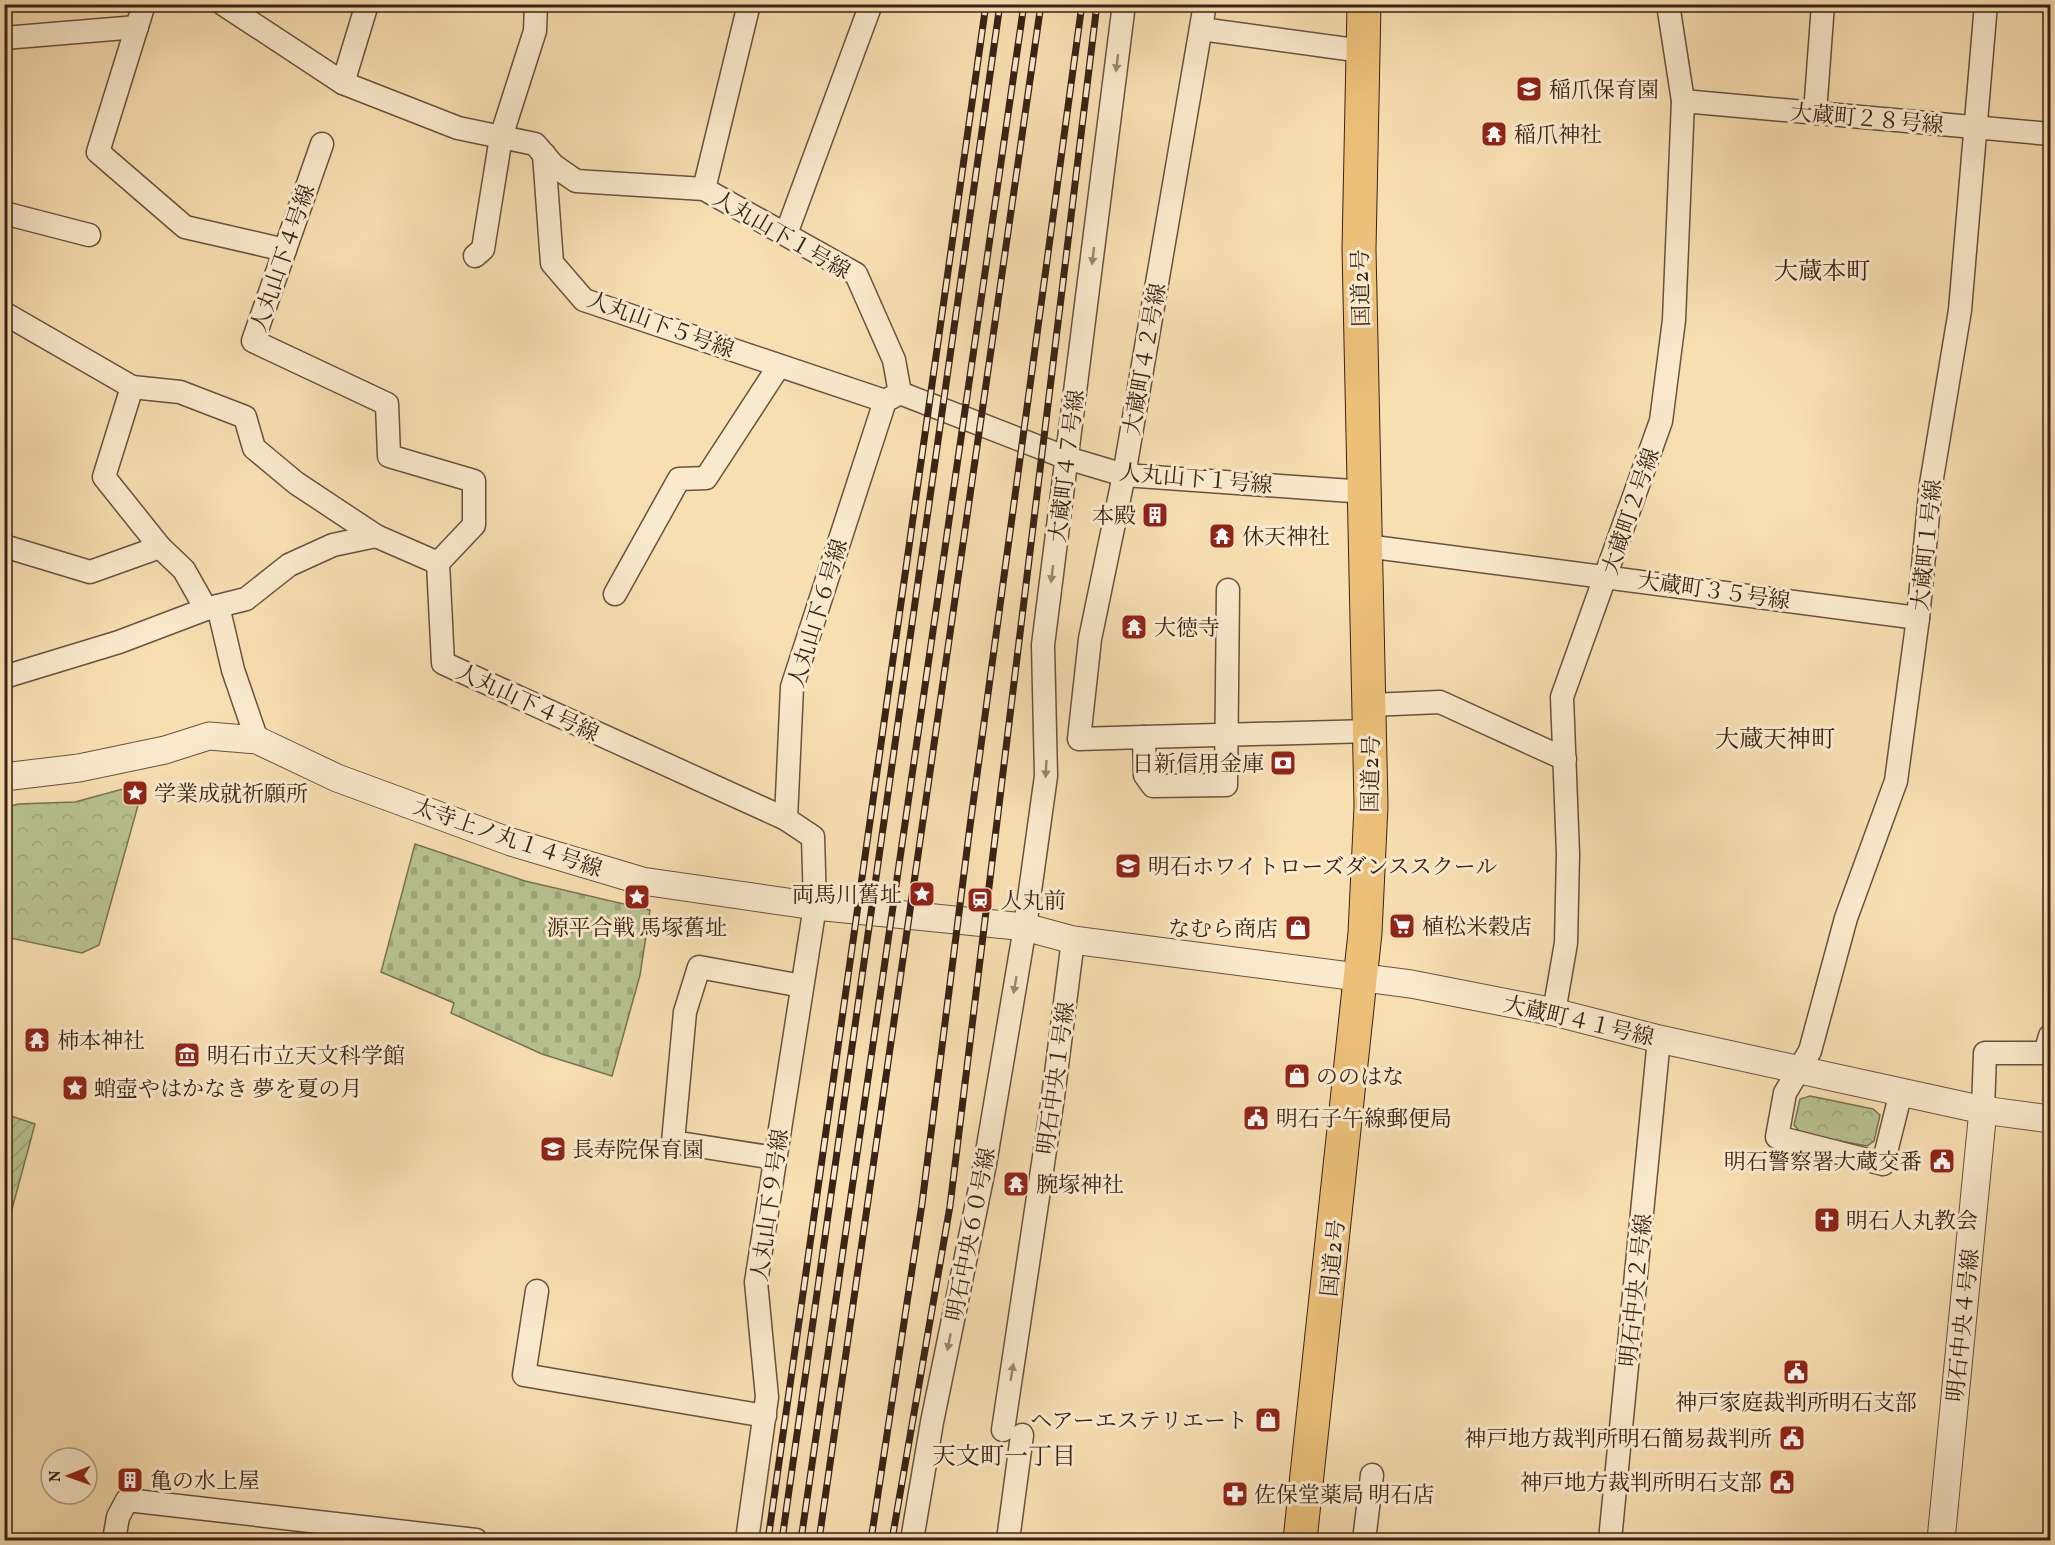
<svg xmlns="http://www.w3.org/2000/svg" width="2055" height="1545" viewBox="0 0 2055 1545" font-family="Vollkorn,'Noto Serif JP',serif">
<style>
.forest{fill:url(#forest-crowns);stroke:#787253;stroke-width:1.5}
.cemetery{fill:url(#cemetery-stones);stroke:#787253;stroke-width:1.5}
.garden{fill:url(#garden-furrows);stroke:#787253;stroke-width:1.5}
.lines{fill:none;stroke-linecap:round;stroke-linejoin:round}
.minor-casing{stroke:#69513d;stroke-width:25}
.tertiary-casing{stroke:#69513d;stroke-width:29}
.trunk-casing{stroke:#392216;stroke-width:35}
.minor{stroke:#faeacd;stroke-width:22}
.tertiary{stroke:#faeacd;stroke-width:27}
.trunk{stroke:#ecc079;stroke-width:33}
.rail-casing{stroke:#392216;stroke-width:7}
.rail{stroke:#faeacd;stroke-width:4.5;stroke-dasharray:14;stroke-linecap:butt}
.oneway{fill:#9a8672}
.labels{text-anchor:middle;stroke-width:6;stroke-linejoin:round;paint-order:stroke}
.poi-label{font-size:22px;fill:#392216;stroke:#faeacd;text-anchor:start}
.street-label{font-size:22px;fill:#392216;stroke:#faeacd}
.neighbourhood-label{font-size:24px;fill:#392216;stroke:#faeacd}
</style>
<defs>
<pattern id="forest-crowns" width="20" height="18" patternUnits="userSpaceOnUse" patternTransform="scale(1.5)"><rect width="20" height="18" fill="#b8c390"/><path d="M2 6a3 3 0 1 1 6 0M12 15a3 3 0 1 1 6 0" fill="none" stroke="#9fa77b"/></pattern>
<pattern id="cemetery-stones" width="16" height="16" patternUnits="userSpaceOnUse" patternTransform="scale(1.5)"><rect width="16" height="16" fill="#b8c390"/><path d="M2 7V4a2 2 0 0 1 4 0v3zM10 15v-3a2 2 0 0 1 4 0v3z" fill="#9fa77b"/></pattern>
<pattern id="garden-furrows" width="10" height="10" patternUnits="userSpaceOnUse" patternTransform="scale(1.5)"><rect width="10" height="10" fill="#b8c390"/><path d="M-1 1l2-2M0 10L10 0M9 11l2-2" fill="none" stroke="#9fa77b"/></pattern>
</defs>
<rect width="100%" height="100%" fill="#f8dfb2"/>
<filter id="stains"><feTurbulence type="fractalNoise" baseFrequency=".00333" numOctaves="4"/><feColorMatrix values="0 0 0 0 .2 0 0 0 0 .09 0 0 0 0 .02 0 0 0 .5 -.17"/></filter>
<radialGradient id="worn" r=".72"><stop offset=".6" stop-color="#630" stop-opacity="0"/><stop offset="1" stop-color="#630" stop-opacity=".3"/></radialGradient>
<!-- forest -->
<g class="forest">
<path d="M134 786 142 791 99 945 82 953 5 937V808L18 804 75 802Z"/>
<path d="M1810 1096 1873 1109 1880 1115 1874 1141 1867 1146 1802 1134 1794 1125 1800 1099Z"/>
</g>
<!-- cemetery -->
<path class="cemetery" d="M415 844 525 881 650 910 640 975 612 1076 542 1054 451 1013 454 1003 381 972Z"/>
<!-- garden -->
<path class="garden" d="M5 1114 35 1124 5 1235 4 1114Z"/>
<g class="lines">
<!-- minor casing -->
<g class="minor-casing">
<g id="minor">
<path d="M144 4 98 152 185 227 285 250"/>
<path d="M223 4 343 83 458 128 535 144 553 165 576 181 704 189 856 274 894 360 900 393 1067 458 1124 475 1366 492"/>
<path d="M1205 4 1124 475 1090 639 1079 739 1144 737 1145 775 1153 786 1226 785 1228 590"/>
<path d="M1201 29 1362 51"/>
<path d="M4 38 137 27"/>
<path d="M343 83 367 4"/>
<path d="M1683 101 2050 134"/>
<path d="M1815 113 1823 4"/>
<path d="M322 144 253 341 387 404 389 456 474 481V525L438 563 443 663 786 819"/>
<path d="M544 154 552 263 584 300 885 401"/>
<path d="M704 189 749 4"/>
<path d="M4 213 89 235"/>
<path d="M786 234 871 4"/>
<path d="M475 256 483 249 501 137 535 31 536 4"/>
<path d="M4 313 132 387 180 392 245 417 254 448 296 483 376 536 438 563"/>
<path d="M132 387 104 477 160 547"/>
<path d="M4 546 90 572 160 547 184 570 206 609"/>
<path d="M1366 546 1918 618"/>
<path d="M615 594 679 479 706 478 779 366"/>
<path d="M218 606 233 670 257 740"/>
<path d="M4 677 119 642 206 609 246 599 289 565 333 545 376 536"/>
<path d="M1370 705 1440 702 1565 759"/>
<path d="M1144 737 1371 731"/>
<path d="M1554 1012 1566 943 1568 854 1562 697 1661 421 1674 320 1683 101 1668 4"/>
<path d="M1901 1092 1883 1164 1777 1137 1785 1093 1810 1051 1846 918 1896 781 1918 618 1931 484 1960 310 1986 4"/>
<path d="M1983 1110 1985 1053H2045L2050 1036"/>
<path d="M775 1158 673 1142 685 1012 699 967 802 986"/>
<path d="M537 1291 524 1375 765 1416"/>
<path d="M1003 1430 1053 1097 1073 940"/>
<path d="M114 1540 118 1517 127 1500 476 1540"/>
<path d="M747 1540 767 1397 756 1282 815 906 813 837 786 819 792 687 885 401 900 393"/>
<path d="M912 1540 932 1422 985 1164 1025 927 1046 776 1043 645 1124 4"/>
<path d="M1008 1540 1022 1435"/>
<path d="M1364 1540 1372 1475"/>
<path d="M1610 1540 1659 1039"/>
</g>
</g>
<!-- tertiary casing -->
<g class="tertiary-casing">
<g id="tertiary">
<path d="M4 777 79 768 165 750 209 736 257 740 337 778 511 842 642 881 815 906 1025 927 1073 940 1411 984 1554 1012 1659 1039 1983 1110 2050 1119"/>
<path d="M1941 1540 1983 1110"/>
</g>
</g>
<!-- trunk casing -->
<g class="trunk-casing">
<path id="trunk" d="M1300 1540 1365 933 1371 806 1359 249 1364 4"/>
</g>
<!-- minor -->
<use href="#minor" class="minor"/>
<!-- tertiary -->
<use href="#tertiary" class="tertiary"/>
<!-- trunk -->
<use href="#trunk" class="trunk"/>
<!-- rail casing -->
<g class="rail-casing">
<g id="rail">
<path d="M768 1540 986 4"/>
<path d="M782 1540 1000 4"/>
<path d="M801 1540 1024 4"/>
<path d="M819 1540 1041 4"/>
<path d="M871 1540 922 1204 970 826 1082 4"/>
<path d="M892 1540 950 1206 1097 4"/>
</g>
</g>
<!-- rail -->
<use href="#rail" class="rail"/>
</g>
<!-- one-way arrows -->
<defs><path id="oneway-solid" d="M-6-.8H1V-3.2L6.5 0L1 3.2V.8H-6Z" transform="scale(1.5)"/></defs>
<g class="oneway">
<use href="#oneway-solid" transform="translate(1117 63) rotate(97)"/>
<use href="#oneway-solid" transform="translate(1093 256) rotate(97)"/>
<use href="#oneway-solid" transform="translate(1052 574) rotate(97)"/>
<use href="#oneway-solid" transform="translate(1046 769) rotate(93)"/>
<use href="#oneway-solid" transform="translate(1015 985) rotate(100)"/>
<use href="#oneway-solid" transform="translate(949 1342) rotate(101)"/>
<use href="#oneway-solid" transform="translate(1012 1372) rotate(-81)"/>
</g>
<!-- icons -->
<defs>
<g id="school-square" transform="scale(1.35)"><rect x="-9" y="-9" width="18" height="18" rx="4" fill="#8f2418" stroke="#faeacd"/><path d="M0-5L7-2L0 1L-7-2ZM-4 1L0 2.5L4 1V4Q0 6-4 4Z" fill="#fff"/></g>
<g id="temple-square" transform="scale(1.35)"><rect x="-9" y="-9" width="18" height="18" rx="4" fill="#8f2418" stroke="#faeacd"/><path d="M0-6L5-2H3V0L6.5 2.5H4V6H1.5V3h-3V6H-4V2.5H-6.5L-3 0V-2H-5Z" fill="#fff"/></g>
<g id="building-square" transform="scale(1.35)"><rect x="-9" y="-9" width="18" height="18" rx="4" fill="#8f2418" stroke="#faeacd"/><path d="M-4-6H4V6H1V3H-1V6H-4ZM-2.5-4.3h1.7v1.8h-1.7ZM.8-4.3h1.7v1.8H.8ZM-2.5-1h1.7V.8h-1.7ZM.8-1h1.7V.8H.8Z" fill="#fff"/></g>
<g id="bank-square" transform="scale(1.35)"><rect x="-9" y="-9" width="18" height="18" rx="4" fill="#8f2418" stroke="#faeacd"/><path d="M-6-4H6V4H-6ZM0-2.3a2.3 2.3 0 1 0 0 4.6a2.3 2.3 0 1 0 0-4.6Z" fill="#fff"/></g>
<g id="sight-square" transform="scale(1.35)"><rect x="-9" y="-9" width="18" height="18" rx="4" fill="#8f2418" stroke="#faeacd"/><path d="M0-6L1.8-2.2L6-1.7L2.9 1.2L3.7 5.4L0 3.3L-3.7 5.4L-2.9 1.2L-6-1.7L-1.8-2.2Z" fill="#fff"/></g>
<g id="station-square" transform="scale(1.35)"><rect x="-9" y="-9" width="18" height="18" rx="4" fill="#8f2418" stroke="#faeacd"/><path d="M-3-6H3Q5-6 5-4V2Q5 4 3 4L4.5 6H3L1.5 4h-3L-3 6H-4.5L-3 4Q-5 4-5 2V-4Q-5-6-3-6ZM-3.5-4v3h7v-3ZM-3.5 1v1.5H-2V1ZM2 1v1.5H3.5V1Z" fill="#fff"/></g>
<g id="supermarket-square" transform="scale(1.35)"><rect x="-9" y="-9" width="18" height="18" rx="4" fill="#8f2418" stroke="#faeacd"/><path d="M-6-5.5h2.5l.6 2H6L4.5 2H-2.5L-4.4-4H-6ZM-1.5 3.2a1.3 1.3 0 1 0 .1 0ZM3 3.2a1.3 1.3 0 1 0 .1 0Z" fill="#fff"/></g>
<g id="shop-square" transform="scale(1.35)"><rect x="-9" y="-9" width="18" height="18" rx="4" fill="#8f2418" stroke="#faeacd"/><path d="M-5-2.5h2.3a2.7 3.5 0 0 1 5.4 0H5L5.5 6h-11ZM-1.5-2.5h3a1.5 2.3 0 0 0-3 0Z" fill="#fff"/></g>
<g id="museum-square" transform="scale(1.35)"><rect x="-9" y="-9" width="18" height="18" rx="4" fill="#8f2418" stroke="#faeacd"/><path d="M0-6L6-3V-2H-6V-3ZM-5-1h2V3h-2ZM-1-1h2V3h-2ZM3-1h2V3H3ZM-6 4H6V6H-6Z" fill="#fff"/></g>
<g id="civic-square" transform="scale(1.35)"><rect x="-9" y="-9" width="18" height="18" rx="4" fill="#8f2418" stroke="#faeacd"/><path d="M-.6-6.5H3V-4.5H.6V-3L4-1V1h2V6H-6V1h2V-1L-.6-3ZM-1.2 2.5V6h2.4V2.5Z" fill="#fff"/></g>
<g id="church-square" transform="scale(1.35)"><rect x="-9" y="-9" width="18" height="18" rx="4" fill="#8f2418" stroke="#faeacd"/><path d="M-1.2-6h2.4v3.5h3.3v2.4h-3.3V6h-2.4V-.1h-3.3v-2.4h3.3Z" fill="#fff"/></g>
<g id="pharmacy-square" transform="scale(1.35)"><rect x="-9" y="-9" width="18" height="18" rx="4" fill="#8f2418" stroke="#faeacd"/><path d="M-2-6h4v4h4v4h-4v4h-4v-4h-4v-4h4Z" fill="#fff"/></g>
</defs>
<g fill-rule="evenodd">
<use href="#school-square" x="1529" y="89"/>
<use href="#temple-square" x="1494" y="134"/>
<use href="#building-square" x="1155" y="515"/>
<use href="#temple-square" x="1222" y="536"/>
<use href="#temple-square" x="1134" y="627"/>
<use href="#bank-square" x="1283" y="763"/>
<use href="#sight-square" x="135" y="793"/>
<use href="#school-square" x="1128" y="866"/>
<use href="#sight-square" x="922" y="894"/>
<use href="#sight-square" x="637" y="897"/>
<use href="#station-square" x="980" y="900"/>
<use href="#supermarket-square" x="1402" y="926"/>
<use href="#shop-square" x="1298" y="928"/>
<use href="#temple-square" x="37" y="1040"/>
<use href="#museum-square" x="187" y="1055"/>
<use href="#shop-square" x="1297" y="1076"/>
<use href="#sight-square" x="75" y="1088"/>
<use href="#civic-square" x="1256" y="1118"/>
<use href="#school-square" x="553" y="1149"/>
<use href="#civic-square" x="1942" y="1161"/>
<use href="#temple-square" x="1016" y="1184"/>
<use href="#church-square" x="1827" y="1220"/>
<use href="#civic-square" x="1796" y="1372"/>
<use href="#shop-square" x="1268" y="1420"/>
<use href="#civic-square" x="1792" y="1438"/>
<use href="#building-square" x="130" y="1480"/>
<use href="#civic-square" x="1782" y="1482"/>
<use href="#pharmacy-square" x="1235" y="1494"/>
</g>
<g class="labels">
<!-- poi labels -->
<g class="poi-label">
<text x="1549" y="97">稲爪保育園</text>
<text x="1514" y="142">稲爪神社</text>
<text x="1136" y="523" text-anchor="end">本殿</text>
<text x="1242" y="544">休天神社</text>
<text x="1154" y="635">大徳寺</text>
<text x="1264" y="771" text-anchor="end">日新信用金庫</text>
<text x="154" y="801">学業成就祈願所</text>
<text x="1148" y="874">明石ホワイトローズダンススクール</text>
<text x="902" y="902" text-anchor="end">両馬川舊址</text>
<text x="1000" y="908">人丸前</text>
<text x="1422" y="934">植松米穀店</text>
<text x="637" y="935" text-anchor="middle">源平合戦 馬塚舊址</text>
<text x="1278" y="936" text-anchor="end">なむら商店</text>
<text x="57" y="1048">柿本神社</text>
<text x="207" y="1063">明石市立天文科学館</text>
<text x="1316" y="1084">ののはな</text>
<text x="94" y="1096">蛸壺やはかなき 夢を夏の月</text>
<text x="1276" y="1126">明石子午線郵便局</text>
<text x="572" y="1157">長寿院保育園</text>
<text x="1922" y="1169" text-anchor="end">明石警察署大蔵交番</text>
<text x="1036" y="1192">腕塚神社</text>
<text x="1846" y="1228">明石人丸教会</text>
<text x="1796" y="1410" text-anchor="middle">神戸家庭裁判所明石支部</text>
<text x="1248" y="1428" text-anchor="end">ヘアーエステリエート</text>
<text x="1772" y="1446" text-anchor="end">神戸地方裁判所明石簡易裁判所</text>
<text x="150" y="1488">亀の水上屋</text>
<text x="1762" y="1490" text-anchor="end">神戸地方裁判所明石支部</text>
<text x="1254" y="1502">佐保堂薬局 明石店</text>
</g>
<!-- street labels -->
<g class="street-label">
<text transform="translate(1867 118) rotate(5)" y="8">大蔵町２８号線</text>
<text transform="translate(782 234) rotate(30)" y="8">人丸山下１号線</text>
<text transform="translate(282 258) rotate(-71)" y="8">人丸山下４号線</text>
<text transform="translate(1360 288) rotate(-91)" y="8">国道2号</text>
<text transform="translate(661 324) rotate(20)" y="8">人丸山下５号線</text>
<text transform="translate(1144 359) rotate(-80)" y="8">大蔵町４２号線</text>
<text transform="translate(1066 466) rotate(-83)" y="8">大蔵町４７号線</text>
<text transform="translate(1196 478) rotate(5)" y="8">人丸山下１号線</text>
<text transform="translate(1630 511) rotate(-71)" y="8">大蔵町２号線</text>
<text transform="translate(1926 545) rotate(-84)" y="8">大蔵町１号線</text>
<text transform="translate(1714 590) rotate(8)" y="8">大蔵町３５号線</text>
<text transform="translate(817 613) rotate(-73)" y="8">人丸山下６号線</text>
<text transform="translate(528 702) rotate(25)" y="8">人丸山下４号線</text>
<text transform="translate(1370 774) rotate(-89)" y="8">国道2号</text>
<text transform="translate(508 837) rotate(19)" y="8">太寺上ノ丸１４号線</text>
<text transform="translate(1579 1020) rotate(13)" y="8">大蔵町４１号線</text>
<text transform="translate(1055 1078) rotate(-82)" y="8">明石中央１号線</text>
<text transform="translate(769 1205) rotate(-82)" y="8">人丸山下９号線</text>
<text transform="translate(970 1234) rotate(-79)" y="8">明石中央６０号線</text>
<text transform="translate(1332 1258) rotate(-84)" y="8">国道2号</text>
<text transform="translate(1635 1290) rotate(-84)" y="8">明石中央２号線</text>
<text transform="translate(1962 1325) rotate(-84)" y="8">明石中央４号線</text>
</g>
<!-- neighbourhood labels -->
<g class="neighbourhood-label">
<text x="1822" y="279">大蔵本町</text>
<text x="1775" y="747">大蔵天神町</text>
<text x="1004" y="1464">天文町一丁目</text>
</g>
</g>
<!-- margin -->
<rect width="2055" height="1545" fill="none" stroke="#f8dfb2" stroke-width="24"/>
<rect x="6" y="6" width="2043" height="1533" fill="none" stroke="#392216" stroke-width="3"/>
<rect x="12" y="12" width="2031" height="1521" fill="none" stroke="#392216" stroke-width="1.5"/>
<!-- north arrow -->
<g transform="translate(69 1476) rotate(269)"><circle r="28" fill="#faeacd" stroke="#ad9a84" stroke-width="1.5"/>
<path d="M0-4.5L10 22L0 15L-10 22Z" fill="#8f2418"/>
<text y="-9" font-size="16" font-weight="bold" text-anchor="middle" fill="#392216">N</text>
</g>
<rect width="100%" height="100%" filter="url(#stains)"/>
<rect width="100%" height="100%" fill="url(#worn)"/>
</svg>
